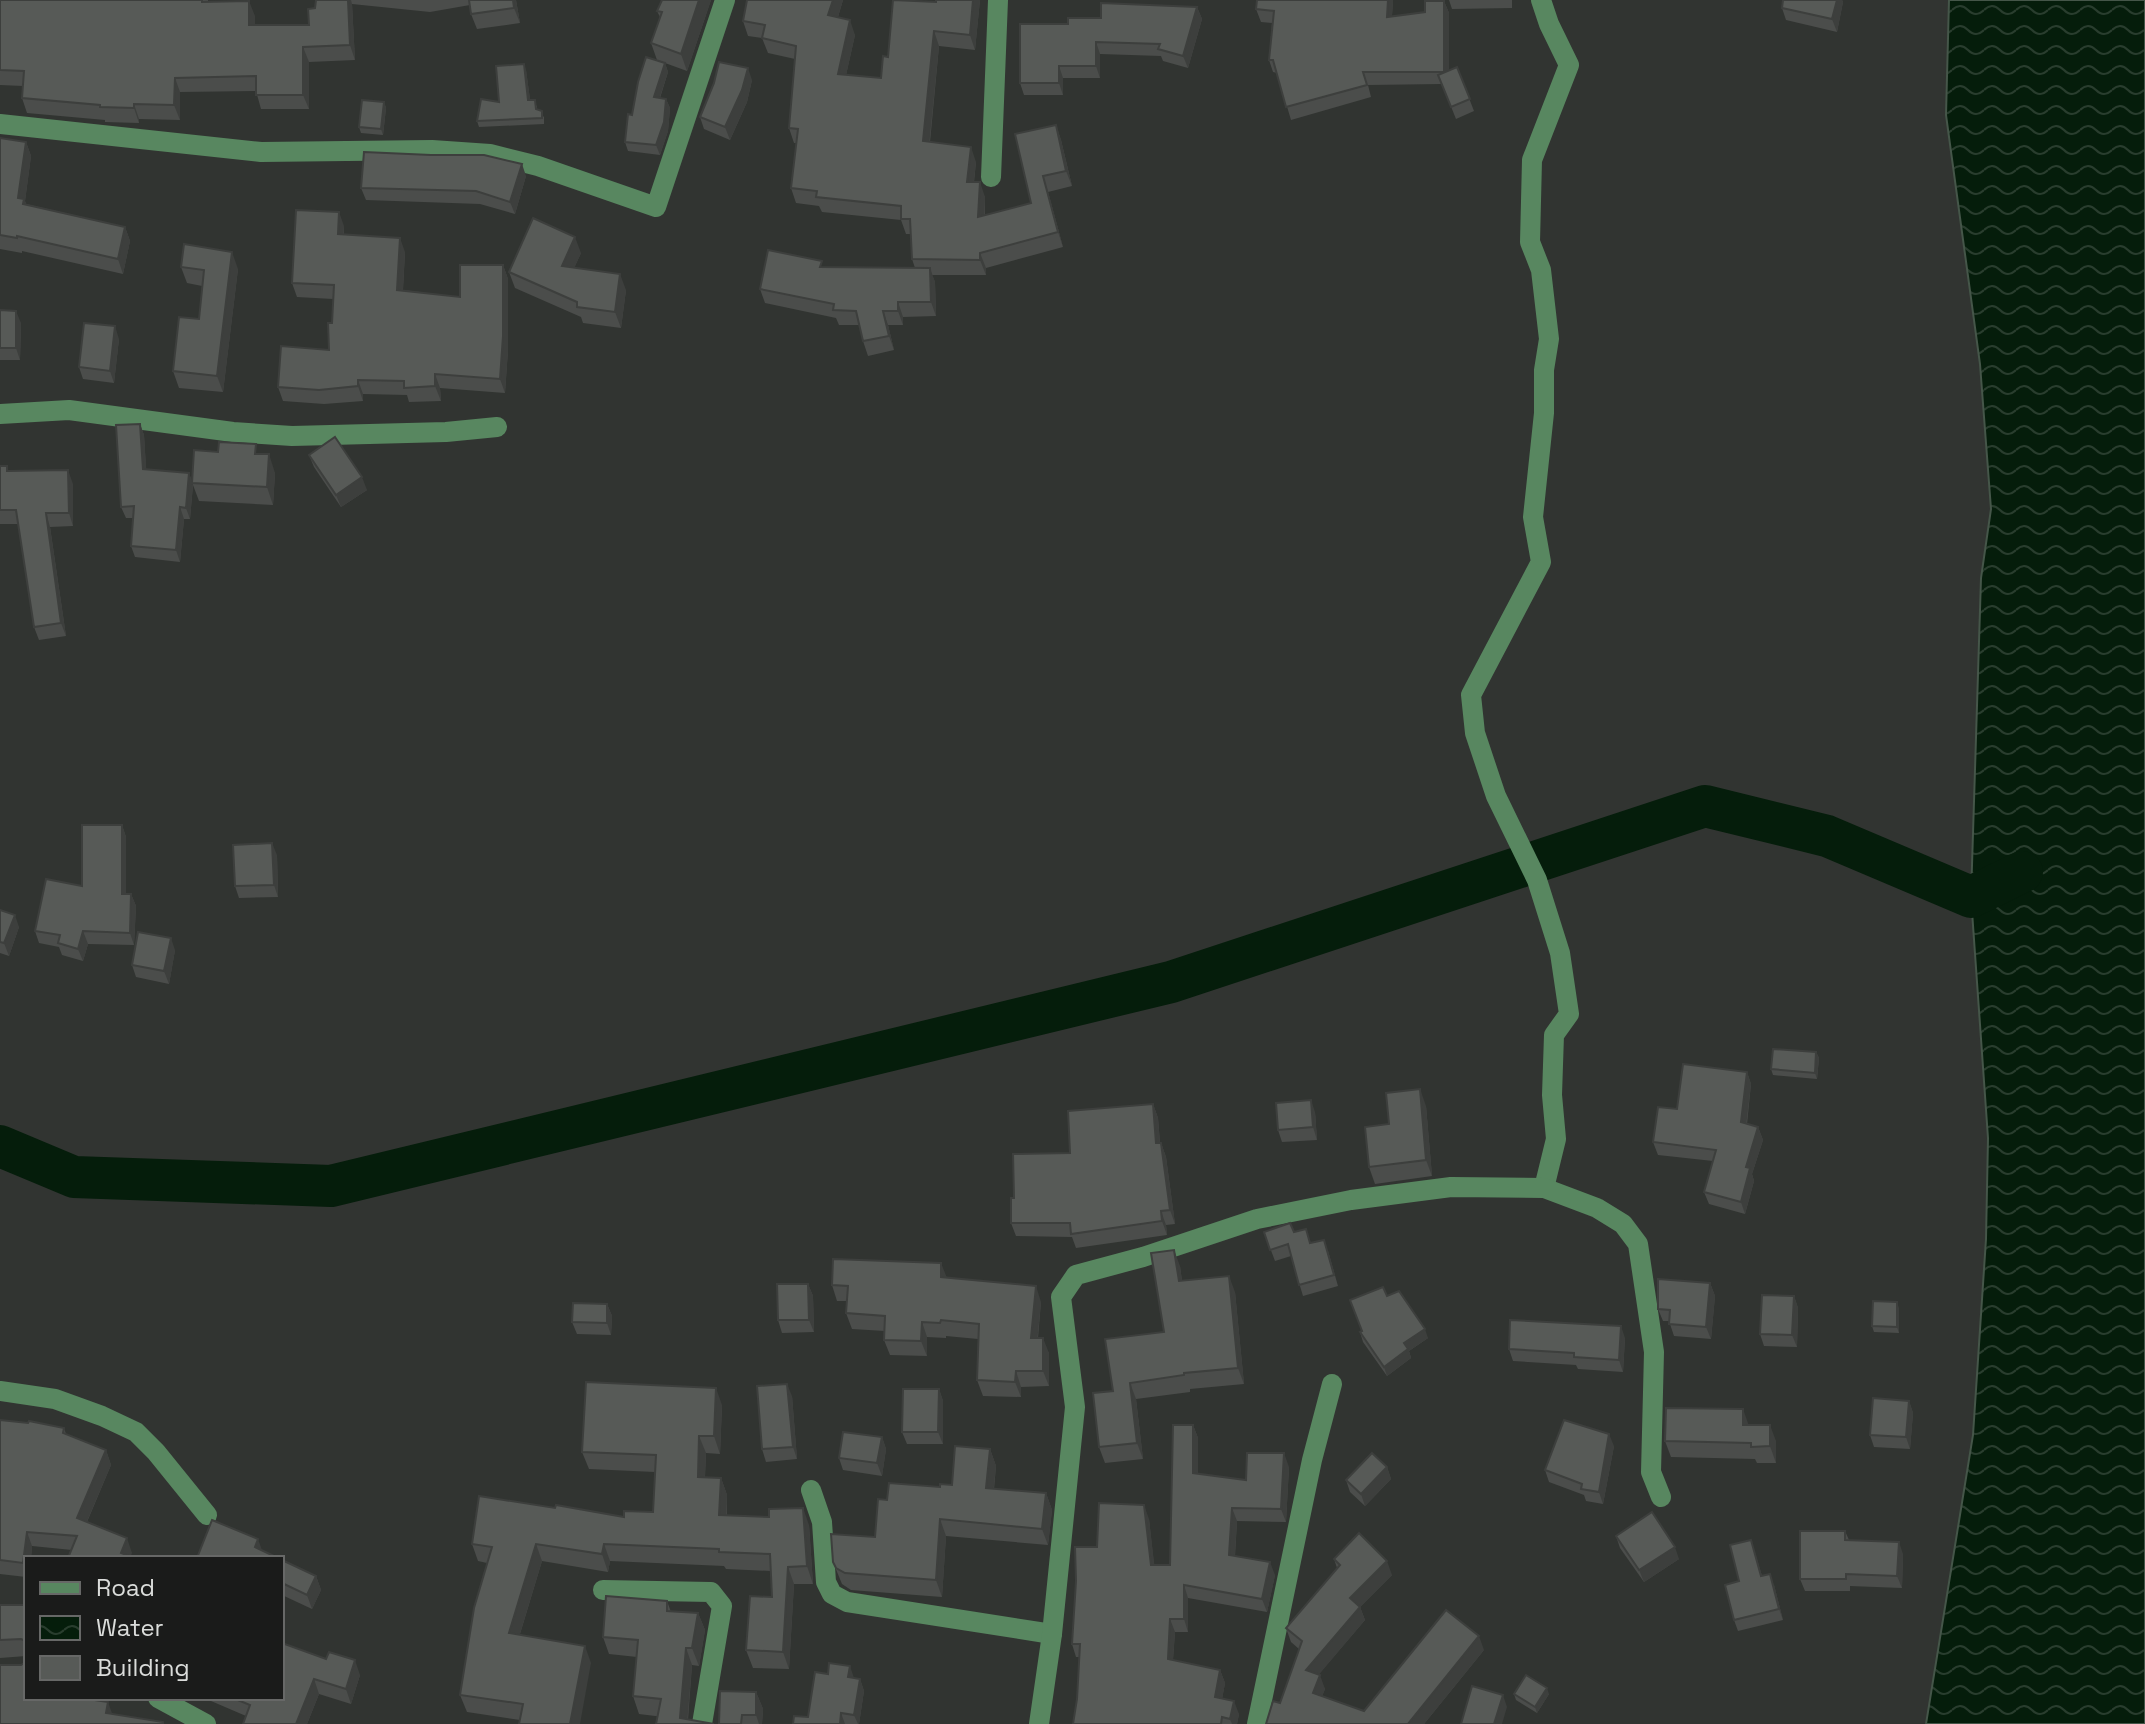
<svg xmlns="http://www.w3.org/2000/svg" width="2145" height="1724" viewBox="0 0 2145 1724" font-family="'Space Grotesk',sans-serif">
<style>
.water{fill:url(#water-waves);stroke:#455649;stroke-width:2}
.lines{fill:none;stroke-linecap:round;stroke-linejoin:round}
.river{stroke:#051d0b;stroke-width:42}
.minor{stroke:#588760;stroke-width:20}
.wall{fill:#4b4d4b}
.shaded-wall{fill:#3d3f3d}
.building{fill:#575a57;stroke:#3d3f3d;stroke-width:2}
</style>
<defs>
<pattern id="water-waves" width="16" height="10" patternUnits="userSpaceOnUse" patternTransform="scale(2)"><rect width="16" height="10" fill="#051d0b"/><path d="M0 5q4-4 8 0t8 0" fill="none" stroke="#293d2e"/></pattern>
</defs>
<rect width="100%" height="100%" fill="#313431"/>
<!-- water -->
<path class="water" d="M1949 0H2145V1724H1926L1973 1435 1986 1239 1988 1138 1971 897 1981 578 1991 509 1980 364 1946 115Z"/>
<g class="lines">
<!-- river -->
<path class="river" d="M0 1146 74 1177 331 1186 1171 982 1705 806 1827 836 1971 897 2022 872"/>
<!-- minor -->
<g class="minor">
<path d="M1541 0 1549 24 1569 65 1532 160 1530 242 1541 270 1549 339 1544 370V413L1533 517 1541 562 1471 695 1475 733 1496 796 1537 880 1560 953 1569 1014 1554 1035 1552 1095 1556 1139 1544 1188"/>
<path d="M0 124 261 152 432 150 490 154 538 166 656 207 725 0"/>
<path d="M991 177 998 0"/>
<path d="M0 414 69 410 233 432 292 436 446 432 497 427"/>
<path d="M0 1391 55 1399 102 1416 136 1432 156 1452 207 1515"/>
<path d="M811 1490 822 1522 826 1582 832 1594 847 1602 1052 1634"/>
<path d="M603 1590 711 1592 722 1606 702 1724"/>
<path d="M158 1698 206 1724"/>
<path d="M1039 1724 1052 1634 1075 1407 1061 1297 1076 1275 1143 1257 1257 1219 1351 1200 1451 1187 1544 1188 1597 1208 1623 1224 1638 1244 1654 1352 1651 1472 1661 1497"/>
<path d="M1257 1724 1312 1460 1332 1384"/>
</g>
</g>
<!-- wall -->
<g class="wall">
<path d="M0 0H208V2L255 16V25H309L315 8 316 0H516L520 23 477 29 471 14 470 5 430 12 352 4 355 60 309 62V109H261L256 91 180 92V120L139 119V123L105 122V120L27 113 22 98 23 86 0 85Z"/>
<path d="M662 0H711L687 71 665 63 668 72 660 98 666 99 670 108 668 131 660 155 628 151 625 142 632 115 657 60 651 43 660 17 657 11Z"/>
<path d="M747 0H843L838 17 855 35 846 75 881 78 888 57 936 2 980 0 975 50 939 46 930 142 976 162 974 182 985 197V215L1031 203 1056 125 1061 140 1072 186 1048 192 1063 247 986 268V275H932L935 282 936 316 903 317V325H888L894 350 868 356 863 341 859 325H839L836 318 765 303 760 289 824 267 915 268 912 259 911 234H906L901 220 822 212 819 206 796 203 791 188 796 143H794L789 128 795 59 768 53 762 38 748 36 743 21Z"/>
<path d="M1257 0H1393L1392 16 1425 12 1444 1 1449 13V71L1457 67 1474 111 1456 119 1442 84 1368 85 1371 97 1291 120 1277 73 1273 72 1269 60 1272 23 1261 22 1256 9Z"/>
<path d="M1449 0H1512V8L1452 9Z"/>
<path d="M1783 0H1842L1843 2 1837 32 1786 20 1782 8Z"/>
<path d="M1197 7 1202 19 1188 68 1163 61 1161 56 1100 54V78H1063V95H1024L1020 83 1068 24 1101 18Z"/>
<path d="M526 70 530 100 537 106V110L544 117V124L479 127 477 121 499 102Z"/>
<path d="M752 80 747 102 730 140 704 129 700 117Z"/>
<path d="M384 102 386 108 383 135 361 133 359 127Z"/>
<path d="M0 138 26 142 31 156 25 201 26 204 125 227 130 241 123 274 22 251V253L0 249Z"/>
<path d="M526 176 515 214 480 204 366 200 361 188Z"/>
<path d="M344 226V234L405 252 403 290 460 297 503 265 508 279V350L505 393 440 388 441 401 409 402 407 395 363 394V401L324 404 283 401 278 387 329 350 332 323 333 299 297 297 292 283Z"/>
<path d="M581 253 574 268 626 290 621 328 583 323 581 317 515 288 509 272Z"/>
<path d="M181 267 238 269 223 392 179 388 173 371 199 319 202 286 187 283Z"/>
<path d="M0 310 21 323 20 360H0Z"/>
<path d="M119 339 114 383 83 379 79 367Z"/>
<path d="M140 424 144 435 146 469 189 473 192 482 259 454 275 473 273 505 199 501 193 485 190 519H184L180 562 135 557 131 546 133 518H126L121 507Z"/>
<path d="M309 455 367 490 341 507 314 467Z"/>
<path d="M0 466 9 471 73 484V526L50 527 66 636 39 640 34 627 18 524H0Z"/>
<path d="M122 825 126 837V894H131L136 906 134 945 88 944 83 961 62 955 59 947 39 943 35 931 82 886Z"/>
<path d="M277 855 278 897 239 898 235 886Z"/>
<path d="M0 906V910L19 927 9 956 0 953Z"/>
<path d="M175 950 169 984 136 977 132 965Z"/>
<path d="M1816 1052 1819 1058 1817 1079 1773 1075 1771 1069Z"/>
<path d="M1747 1072 1751 1084 1747 1124 1758 1127 1763 1140 1752 1174 1754 1181 1745 1214 1709 1204 1704 1192 1713 1161 1658 1155 1653 1142 1677 1109Z"/>
<path d="M1153 1104 1158 1118 1160 1143H1161L1166 1157 1175 1224 1166 1225 1167 1235 1076 1248 1072 1237 1016 1236 1011 1223 1014 1198 1070 1153Z"/>
<path d="M1426 1106 1432 1176 1375 1184 1369 1167 1389 1124Z"/>
<path d="M1315 1112 1317 1140 1282 1142 1278 1130Z"/>
<path d="M1264 1232H1294L1311 1243 1328 1251 1338 1286 1303 1296 1291 1256 1275 1261Z"/>
<path d="M1180 1266 1182 1281 1235 1292 1244 1384 1190 1389V1392L1136 1399 1143 1459 1105 1463 1099 1447 1113 1391 1164 1332Z"/>
<path d="M946 1277 1041 1302 1038 1338 1049 1353V1386L1021 1387V1397L983 1396 977 1380 978 1339 946 1336V1338L927 1337V1356L890 1355 884 1340 885 1331 852 1329 846 1313 847 1301H837L832 1285Z"/>
<path d="M1710 1283 1715 1296 1711 1339 1674 1336 1669 1321H1663L1658 1309Z"/>
<path d="M808 1284 813 1296 814 1332 782 1333 778 1320Z"/>
<path d="M1387 1296 1428 1338 1409 1351 1411 1358 1387 1376 1363 1342 1360 1332 1362 1331Z"/>
<path d="M1794 1296 1798 1308 1797 1347 1764 1346 1760 1334Z"/>
<path d="M607 1304 612 1316 611 1335 577 1334 572 1322Z"/>
<path d="M1899 1308V1333L1874 1332 1872 1326Z"/>
<path d="M1625 1338 1623 1372 1578 1369 1576 1365 1513 1361 1509 1349Z"/>
<path d="M939 1389 943 1401V1444H907L902 1432Z"/>
<path d="M792 1396 797 1459 766 1462 762 1449Z"/>
<path d="M1909 1401 1913 1413 1910 1449 1874 1447 1870 1435Z"/>
<path d="M722 1405 720 1454 706 1453 705 1477 721 1478 727 1495V1515L809 1525 813 1584H794L789 1669 753 1668 746 1650 772 1597 771 1571 726 1569 724 1566 610 1561 608 1572 542 1561 520 1634 591 1663 520 1720 467 1712 460 1695 487 1563 478 1561 472 1544 653 1512 655 1472 589 1469 582 1452Z"/>
<path d="M0 1420 64 1428 66 1434 106 1450 111 1465 87 1522 132 1553 72 1550 32 1546 31 1558H26V1577L0 1574Z"/>
<path d="M1193 1425 1198 1438V1474L1246 1480 1289 1467 1286 1522 1237 1521 1235 1556 1275 1575 1267 1612 1188 1598V1632H1175L1173 1660 1220 1670 1225 1683 1222 1699 1239 1714 1237 1724H1073L1077 1699 1079 1657H1076L1072 1644 1097 1547 1149 1519 1154 1565H1170Z"/>
<path d="M1749 1425 1776 1441V1463H1757L1755 1459 1671 1457 1665 1441Z"/>
<path d="M882 1437 886 1449 882 1476 843 1470 839 1458Z"/>
<path d="M1614 1446 1603 1504 1586 1501 1584 1495 1549 1482 1545 1470Z"/>
<path d="M990 1449 996 1466 994 1489 1046 1493 1052 1510 1048 1545 946 1536 942 1597 851 1590 842 1584 833 1562 875 1537 887 1500 952 1485Z"/>
<path d="M1387 1467 1391 1479 1365 1506 1350 1492 1346 1480Z"/>
<path d="M1845 1531 1849 1540 1903 1554 1902 1588 1850 1586V1591H1805L1800 1579Z"/>
<path d="M1616 1536 1679 1559 1644 1582 1620 1548Z"/>
<path d="M1751 1540 1762 1576 1774 1585 1783 1620 1738 1631 1734 1620 1739 1581Z"/>
<path d="M1334 1559 1392 1575 1360 1607 1365 1620 1318 1675 1325 1689 1322 1696 1364 1711 1484 1650 1424 1724H1266L1280 1703 1299 1649 1291 1642 1286 1628 1337 1568Z"/>
<path d="M282 1560 316 1576 321 1590 312 1609 282 1595Z"/>
<path d="M667 1601 671 1612 698 1613 705 1630 699 1666 692 1665 688 1720 639 1714 633 1696 637 1657 609 1654 603 1637Z"/>
<path d="M0 1605H26V1656L0 1658Z"/>
<path d="M282 1643 360 1675 351 1704 319 1694 307 1724H243L246 1716 204 1698H282Z"/>
<path d="M854 1678 860 1679 864 1691 859 1724H793L808 1717Z"/>
<path d="M756 1692 763 1709 762 1724H719Z"/>
<path d="M1514 1694H1549L1537 1713 1516 1700Z"/>
</g>
<!-- shaded-wall -->
<g class="shaded-wall">
<path d="M348 0H351L352 4 355 60 350 45Z"/>
<path d="M513 0H516L520 23 514 8Z"/>
<path d="M699 0H711L687 71 681 54Z"/>
<path d="M833 0H843L834 30 828 15Z"/>
<path d="M973 0H980L975 50 970 35Z"/>
<path d="M1388 0H1393L1391 29 1387 17Z"/>
<path d="M1837 0H1842L1843 2 1837 32 1832 19Z"/>
<path d="M249 1 255 16V39L249 25Z"/>
<path d="M1444 1 1449 13V84L1444 72Z"/>
<path d="M1197 7 1202 19 1188 68 1183 56Z"/>
<path d="M850 20 855 35 843 89 838 74Z"/>
<path d="M934 31 939 46 928 156 923 141Z"/>
<path d="M1096 42 1100 54V78L1096 66Z"/>
<path d="M303 47 309 62V109L303 95Z"/>
<path d="M665 63 668 72 657 106 654 97Z"/>
<path d="M524 64 526 70 531 106 528 100Z"/>
<path d="M1059 66 1063 78V95L1059 83Z"/>
<path d="M748 68 752 80 747 102 730 140 725 127Z"/>
<path d="M175 78 180 92V120L174 105Z"/>
<path d="M666 99 670 108 668 131 660 155 656 145Z"/>
<path d="M384 102 386 108 383 135 381 129Z"/>
<path d="M134 104 139 119V123L134 108Z"/>
<path d="M1056 125 1061 140 1072 186 1066 171Z"/>
<path d="M26 142 31 156 25 201 29 213 18 198Z"/>
<path d="M971 147 976 162 972 197 967 182Z"/>
<path d="M522 164 526 176 515 214 510 202Z"/>
<path d="M1043 176 1048 192 1063 247 1058 232Z"/>
<path d="M980 182 985 197 984 232 978 217Z"/>
<path d="M339 212 344 226 343 248 338 234Z"/>
<path d="M125 227 130 241 123 274 118 259Z"/>
<path d="M575 237 581 253 568 282 562 266Z"/>
<path d="M400 238 405 252 402 304 397 290Z"/>
<path d="M232 252 238 269 223 392 217 376Z"/>
<path d="M980 253 986 268V275L980 260Z"/>
<path d="M503 265 508 279V350L505 393 500 379Z"/>
<path d="M930 268 935 282 936 316 931 302Z"/>
<path d="M620 274 626 290 621 328 615 312Z"/>
<path d="M898 302 903 317V325L898 311Z"/>
<path d="M16 311 21 323 20 360 16 348Z"/>
<path d="M883 311 888 325 894 350 889 336Z"/>
<path d="M115 326 119 339 114 383 110 371Z"/>
<path d="M435 374 440 388 441 401 435 386Z"/>
<path d="M358 380 363 394V401L358 386Z"/>
<path d="M140 424 144 435 147 480 143 469Z"/>
<path d="M269 454 275 473 273 505 267 487Z"/>
<path d="M68 470 73 484V526L69 513Z"/>
<path d="M189 473 193 484 190 519 186 508Z"/>
<path d="M362 477 367 490 341 507 336 495Z"/>
<path d="M180 507 184 519 180 562 176 550Z"/>
<path d="M46 513 50 527 66 636 61 623Z"/>
<path d="M122 825 126 837V906L122 894Z"/>
<path d="M272 843 277 855 278 897 274 885Z"/>
<path d="M131 894 136 906 134 945 130 933Z"/>
<path d="M15 915 19 927 9 956 4 943Z"/>
<path d="M83 931 88 944 83 961 78 949Z"/>
<path d="M171 938 175 950 169 984 164 971Z"/>
<path d="M1816 1052 1819 1058 1817 1079 1815 1073Z"/>
<path d="M1747 1072 1751 1084 1745 1135 1741 1122Z"/>
<path d="M1420 1089 1426 1106 1432 1176 1426 1160Z"/>
<path d="M1311 1100 1315 1112 1317 1140 1313 1127Z"/>
<path d="M1153 1104 1158 1118 1161 1157 1156 1143Z"/>
<path d="M1758 1127 1763 1140 1752 1174 1754 1181 1745 1214 1741 1202 1746 1167Z"/>
<path d="M1161 1143 1166 1157 1175 1224 1170 1210Z"/>
<path d="M1161 1211 1166 1225 1167 1235 1162 1221Z"/>
<path d="M1174 1250 1180 1266 1184 1297 1179 1281Z"/>
<path d="M941 1263 947 1278 941 1277Z"/>
<path d="M1229 1276 1235 1292 1244 1384 1238 1368Z"/>
<path d="M1710 1283 1715 1296 1711 1339 1706 1327Z"/>
<path d="M808 1284 813 1296 814 1332 809 1320Z"/>
<path d="M1036 1286 1041 1302 1036 1353 1031 1338Z"/>
<path d="M1794 1296 1798 1308 1797 1347 1792 1335Z"/>
<path d="M1897 1302 1899 1308V1333L1897 1327Z"/>
<path d="M607 1304 612 1316 611 1335 607 1323Z"/>
<path d="M922 1322 927 1337V1356L921 1341Z"/>
<path d="M1621 1326 1625 1338 1623 1372 1619 1360Z"/>
<path d="M1425 1329 1428 1338 1409 1351 1411 1358 1387 1376 1384 1367 1404 1343Z"/>
<path d="M1043 1338 1049 1353V1386L1043 1371Z"/>
<path d="M1016 1371 1021 1387V1397L1015 1382Z"/>
<path d="M1130 1383 1136 1399 1143 1459 1137 1443Z"/>
<path d="M787 1384 792 1396 797 1459 793 1447Z"/>
<path d="M716 1388 722 1405 720 1454 714 1436Z"/>
<path d="M939 1389 943 1401V1444L938 1432Z"/>
<path d="M1909 1401 1913 1413 1910 1449 1906 1437Z"/>
<path d="M1743 1409 1749 1426 1743 1425Z"/>
<path d="M1193 1425 1198 1438V1487L1193 1473Z"/>
<path d="M1770 1425 1776 1441V1463L1770 1446Z"/>
<path d="M1609 1434 1614 1446 1603 1504 1599 1492Z"/>
<path d="M699 1436 706 1453 704 1494 698 1477Z"/>
<path d="M882 1437 886 1449 882 1476 877 1463Z"/>
<path d="M990 1449 996 1466 992 1504 986 1488Z"/>
<path d="M106 1450 111 1465 82 1533 77 1518Z"/>
<path d="M1284 1453 1289 1467 1286 1522 1281 1509Z"/>
<path d="M1387 1467 1391 1479 1365 1506 1361 1494Z"/>
<path d="M721 1478 727 1495 726 1532 719 1515Z"/>
<path d="M1046 1493 1052 1510 1048 1545 1042 1529Z"/>
<path d="M1144 1505 1149 1519 1156 1579 1151 1565Z"/>
<path d="M803 1508 809 1525 813 1584 807 1566Z"/>
<path d="M1232 1508 1237 1521 1234 1568 1229 1555Z"/>
<path d="M940 1519 946 1536 942 1597 936 1580Z"/>
<path d="M27 1532 32 1546 31 1558H26V1570L23 1563Z"/>
<path d="M127 1538 132 1553 130 1558 121 1553Z"/>
<path d="M258 1539 263 1553 255 1547Z"/>
<path d="M1899 1542 1903 1554 1902 1588 1897 1576Z"/>
<path d="M536 1544 542 1561 515 1650 509 1633Z"/>
<path d="M604 1544 610 1561 608 1572 602 1554Z"/>
<path d="M1675 1547 1679 1559 1644 1582 1639 1570Z"/>
<path d="M1387 1561 1392 1575 1360 1607 1365 1620 1311 1684 1306 1670 1350 1598Z"/>
<path d="M1270 1562 1275 1575 1267 1612 1262 1599Z"/>
<path d="M788 1567 794 1584 789 1669 783 1652Z"/>
<path d="M1770 1574 1774 1585 1783 1620 1779 1609Z"/>
<path d="M316 1576 321 1590 312 1609 307 1595Z"/>
<path d="M1184 1585 1188 1598V1632L1184 1619Z"/>
<path d="M698 1613 705 1630 699 1666 692 1648Z"/>
<path d="M1170 1619 1175 1632 1172 1672 1168 1659Z"/>
<path d="M1479 1636 1484 1650 1424 1724H1408Z"/>
<path d="M585 1646 591 1663 580 1724H570Z"/>
<path d="M686 1648 692 1665 687 1724 680 1718Z"/>
<path d="M355 1660 360 1675 351 1704 346 1689Z"/>
<path d="M850 1666 854 1678 848 1677Z"/>
<path d="M1220 1670 1225 1683 1220 1711 1215 1697Z"/>
<path d="M1320 1675 1325 1689 1318 1707 1313 1693Z"/>
<path d="M314 1679 319 1694 307 1724H296Z"/>
<path d="M860 1679 864 1691 859 1724H858L854 1715Z"/>
<path d="M1547 1688 1549 1694 1537 1713 1535 1707Z"/>
<path d="M756 1692 763 1709 762 1724H759L756 1715Z"/>
<path d="M1503 1695 1507 1707 1502 1724H1494Z"/>
<path d="M1234 1701 1239 1714 1237 1724H1232L1230 1719Z"/>
<path d="M108 1702 114 1719 106 1713Z"/>
<path d="M841 1713 845 1724H840Z"/>
</g>
<!-- building -->
<g class="building">
<path d="M0 0H202V2L249 1V25H309L308 9 315 8 316 0H348L350 45 303 47V95H256V76L175 78 174 105 134 104V108L100 107V105L22 98 24 71 0 70Z"/>
<path d="M469 0H513L514 8 471 14Z"/>
<path d="M662 0H699L681 54 651 43 662 12 657 11Z"/>
<path d="M747 0H833L828 15 850 20 838 74 881 78 883 56 888 57 893 0 936 2V0H973L970 35 934 31 923 141 971 147 967 182H980L978 217 1031 203 1015 134 1056 125 1066 171 1043 176 1058 232 980 253V260L912 259 910 219H901V206L816 197 817 191 791 188 798 129 789 128 796 46 762 38 765 25 743 21Z"/>
<path d="M1257 0H1388L1387 17 1425 12V1H1444V72H1363L1367 85 1286 107 1273 60H1269L1274 11 1256 9Z"/>
<path d="M1783 0H1837L1832 19 1782 8Z"/>
<path d="M1101 3 1197 7 1183 56 1158 49 1160 44 1096 42V66H1059V83H1020V24H1068V18H1101Z"/>
<path d="M646 57 665 63 654 97 666 99 664 122 656 145 625 142 628 114 632 115 638 82Z"/>
<path d="M719 62 748 68 742 90 725 127 700 117 714 83Z"/>
<path d="M524 64 528 100H535L536 109 542 111V118L477 121 481 99 499 102 496 66Z"/>
<path d="M1457 67 1470 99 1451 107 1438 75Z"/>
<path d="M362 100 384 102 381 129 359 127Z"/>
<path d="M0 138 26 142 18 198 24 199 23 204 125 227 118 259 17 236V238L0 235Z"/>
<path d="M364 152 431 155H484L522 164 510 202 476 191 361 188Z"/>
<path d="M296 210 339 212 338 234 400 238 397 290 460 297V265H503V336L500 379 435 374V386L404 388V381L358 380V386L319 390 278 387 281 346 329 350 328 323H332L334 285 292 283Z"/>
<path d="M533 218 575 237 562 266 620 274 615 312 577 307V302L509 272Z"/>
<path d="M184 244 232 252 217 376 173 371 179 317 199 319 204 270 181 267Z"/>
<path d="M768 250 822 261 820 267 930 268 931 302H898V311H883L889 336 863 341 856 311 833 310 834 304 760 289Z"/>
<path d="M0 310 16 311V348H0Z"/>
<path d="M84 323 115 326 110 371 79 367Z"/>
<path d="M140 424 143 469 189 473 186 508 180 507 176 550 131 546 134 506 121 507 116 425Z"/>
<path d="M335 437 362 477 336 495 309 455Z"/>
<path d="M219 442 256 444 255 454H269L267 487 192 483 194 450 218 452Z"/>
<path d="M0 466H7V471L68 470 69 513H46L61 623 34 627 16 510H0Z"/>
<path d="M82 825H122V894H131L130 933 83 931 78 949 58 943 60 935 35 931 46 879 82 886Z"/>
<path d="M272 843 274 885 235 886 233 845Z"/>
<path d="M0 910 15 915 4 943 0 942Z"/>
<path d="M138 932 171 938 164 971 132 965Z"/>
<path d="M1773 1049 1816 1052 1815 1073 1771 1069Z"/>
<path d="M1683 1064 1747 1072 1741 1122 1758 1127 1746 1167 1750 1168 1741 1202 1704 1192 1716 1150 1653 1142 1658 1107 1677 1109Z"/>
<path d="M1420 1089 1426 1160 1369 1167 1365 1127 1389 1124 1386 1093Z"/>
<path d="M1311 1100 1313 1127 1278 1130 1276 1103Z"/>
<path d="M1153 1104 1156 1143H1161L1170 1210 1161 1211 1162 1221 1071 1234 1070 1223H1011V1198H1014L1013 1154 1070 1153 1068 1111Z"/>
<path d="M1290 1223 1294 1232 1306 1229 1310 1243 1324 1240 1334 1275 1299 1285 1288 1244 1270 1250 1264 1232Z"/>
<path d="M1174 1250 1179 1281 1229 1276 1238 1368 1184 1373V1375L1130 1383 1137 1443 1099 1447 1093 1393 1113 1391 1105 1339 1164 1332 1151 1253Z"/>
<path d="M833 1259 941 1263V1277L1036 1286 1031 1338H1043V1371H1016L1015 1382 977 1380 979 1324 941 1320 940 1323 922 1322 921 1341 884 1340 885 1316 846 1313 848 1286 832 1285Z"/>
<path d="M1658 1279 1710 1283 1706 1327 1669 1324 1670 1310 1658 1309Z"/>
<path d="M777 1284H808L809 1320H778Z"/>
<path d="M1383 1287 1387 1296 1399 1291 1425 1329 1404 1343 1408 1349 1384 1367 1360 1332 1362 1331 1350 1300Z"/>
<path d="M1762 1295 1794 1296 1792 1335 1760 1334Z"/>
<path d="M1873 1301 1897 1302V1327L1872 1326Z"/>
<path d="M573 1303 607 1304V1323L572 1322Z"/>
<path d="M1510 1320 1621 1326 1619 1360 1574 1357V1353L1509 1349Z"/>
<path d="M586 1382 716 1388 714 1436H699L698 1477 721 1478 719 1515 769 1517V1509L803 1508 807 1566 788 1567 783 1652 746 1650 750 1596 772 1597 770 1554 719 1552V1549L604 1544 602 1554 536 1544 509 1633 585 1646 570 1724H519L523 1704 460 1695 474 1608 492 1547 472 1544 479 1496 555 1508 556 1505 624 1517V1511L653 1512 656 1455 582 1452Z"/>
<path d="M787 1384 793 1447 762 1449 757 1386Z"/>
<path d="M903 1389H939L938 1432H902Z"/>
<path d="M1873 1398 1909 1401 1906 1437 1870 1435Z"/>
<path d="M1666 1408 1743 1409V1425H1770V1446L1751 1447V1443L1665 1441Z"/>
<path d="M0 1420 28 1423 29 1421 64 1428 63 1433 106 1450 77 1518 127 1538 121 1553 134 1558H68L77 1536 27 1532 23 1563 0 1560Z"/>
<path d="M1564 1420 1609 1434 1599 1492 1581 1489 1582 1484 1545 1470Z"/>
<path d="M1173 1425H1193V1473L1246 1480 1247 1453H1284L1281 1509 1232 1508 1229 1555 1270 1562 1262 1599 1184 1585V1619H1170L1168 1659 1220 1670 1215 1697 1234 1701 1230 1719 1222 1717 1221 1724H1073L1077 1699 1080 1644H1072L1076 1581 1075 1547H1097L1099 1503 1144 1505 1151 1565H1170Z"/>
<path d="M843 1432 882 1437 877 1463 839 1458Z"/>
<path d="M955 1446 990 1449 986 1488 1046 1493 1042 1529 940 1519 936 1580 845 1573 836 1568 833 1562 831 1534 875 1537 878 1499 887 1500 889 1483 940 1487V1484L952 1485Z"/>
<path d="M1372 1453 1387 1467 1361 1494 1346 1480Z"/>
<path d="M1652 1512 1675 1547 1639 1570 1616 1536Z"/>
<path d="M212 1520 258 1539 255 1547 278 1558H197Z"/>
<path d="M1800 1531H1845V1540L1899 1542 1897 1576 1846 1574V1579H1800Z"/>
<path d="M1359 1533 1387 1561 1350 1598 1360 1607 1306 1670 1320 1675 1313 1693 1364 1711 1446 1610 1479 1636 1408 1724H1266L1273 1701 1280 1703 1302 1641 1286 1628 1340 1565 1334 1559Z"/>
<path d="M1751 1540 1761 1576 1770 1574 1779 1609 1734 1620 1725 1585 1739 1581 1730 1545Z"/>
<path d="M282 1560 316 1576 307 1595 282 1583Z"/>
<path d="M606 1596 667 1601V1611L698 1613 692 1648H686L680 1718 714 1724H656L661 1699 633 1696 638 1640 603 1637Z"/>
<path d="M0 1605H26V1641L21 1639 0 1640Z"/>
<path d="M282 1643 326 1659 329 1652 355 1660 346 1689 314 1679 296 1724H243L250 1705 233 1698H282Z"/>
<path d="M26 1662V1698H81L108 1702 106 1713 163 1722V1724H0V1665H21Z"/>
<path d="M829 1663 850 1666 848 1677 860 1679 854 1715 841 1713 840 1724H793L794 1716 808 1717 815 1672 828 1674Z"/>
<path d="M1526 1675 1547 1688 1535 1707 1514 1694Z"/>
<path d="M1472 1686 1503 1695 1494 1724H1461Z"/>
<path d="M720 1691 756 1692V1715H742L741 1724H719Z"/>
</g>
<!-- legend -->
<rect x="24" y="1556" width="260" height="144" fill="#1a1b1a" stroke="#676867" stroke-width="2"/>
<rect x="40" y="1582" width="40" height="12" fill="#588760" stroke="#676867" stroke-width="2"/>
<text x="96" y="1596" font-size="24" fill="#dadcda">Road</text>
<rect x="40" y="1616" width="40" height="24" fill="url(#water-waves)" stroke="#676867" stroke-width="2"/>
<text x="96" y="1636" font-size="24" fill="#dadcda">Water</text>
<rect x="40" y="1656" width="40" height="24" fill="#575a57" stroke="#676867" stroke-width="2"/>
<text x="96" y="1676" font-size="24" fill="#dadcda">Building</text>
</svg>
